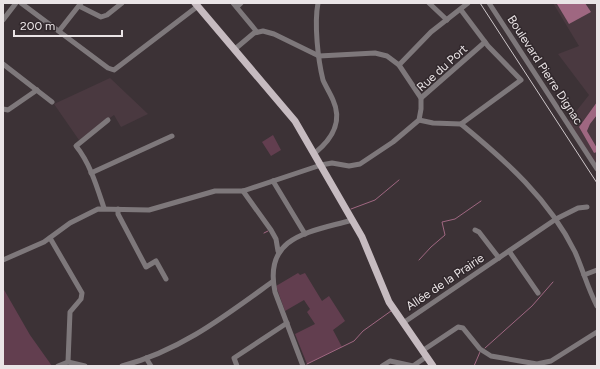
<svg xmlns="http://www.w3.org/2000/svg" width="600" height="369" viewBox="0 0 600 369" font-family="Figtree,sans-serif">
<style>
.built{fill:#4a3940}
.green{fill:#623e4f}
.water{fill:#9f6781}
.lines{fill:none;stroke-linecap:round;stroke-linejoin:round}
.stream{stroke:#9f6781;stroke-width:1}
.minor{stroke:#7e787b;stroke-width:5}
.major{stroke:#c6bbc0;stroke-width:7}
.rail{stroke:#cec7ca;stroke-width:1}
.labels{text-anchor:middle;stroke-width:3;stroke-linejoin:round;paint-order:stroke}
.street-label{font-size:12px;fill:#eae4e6;stroke:#31282c}
</style>
<rect width="100%" height="100%" fill="#3c3236"/>
<!-- built -->
<g class="built">
<path d="M553 3H597V102L579 127 594 153 597 152V167L567 123 589 95 558 54 579 46Z"/>
<path d="M110 78 148 114 121 127 114 115 79 140 54 104Z"/>
<path d="M597 115V148L587 131 590 124Z"/>
</g>
<!-- green -->
<g class="green">
<path d="M273 135 281 150 271 156 262 142Z"/>
<path d="M298 273 300 275 305 273 322 301 329 296 345 321 333 330 342 347 307 364 295 334 315 324 307 312 310 309 304 300 285 311 276 286Z"/>
<path d="M3 288 30 335 52 366H3Z"/>
</g>
<!-- water -->
<g class="water">
<path d="M559 3H585L591 12 569 24 557 4Z"/>
<path d="M597 102V115L590 124 587 131 597 148V152L594 153 579 127Z"/>
</g>
<g class="lines">
<!-- stream -->
<g class="stream">
<path d="M351 209 375 200 399 180"/>
<path d="M264 233 268 231"/>
<path d="M419 260 431 247 445 235 442 222 455 219 481 201"/>
<path d="M485 348 532 306 553 282"/>
<path d="M307 364 354 341 363 331 391 311"/>
<path d="M474 366 480 352"/>
</g>
<!-- minor -->
<g class="minor">
<path d="M21 3 108 68 114 70 198 6"/>
<path d="M233 3 257 32"/>
<path d="M429 3 447 20"/>
<path d="M489 3 597 169"/>
<path d="M79 6 101 17 107 15 122 3"/>
<path d="M237 7 241 3"/>
<path d="M3 20 16 3"/>
<path d="M59 31 81 3"/>
<path d="M3 64 52 102"/>
<path d="M399 65 431 32 468 3"/>
<path d="M421 98 485 42"/>
<path d="M3 109 8 110 37 90"/>
<path d="M419 120 433 123 461 124 521 80 488 46 461 10"/>
<path d="M461 124C506 161 549 199 575 252 583 270 588 289 597 306"/>
<path d="M315 153C332 139 343 122 333 100 330 93 326 87 323 80 318 60 314 24 318 3"/>
<path d="M91 173 172 136"/>
<path d="M273 181 305 234"/>
<path d="M243 191 271 230 276 239 278 251"/>
<path d="M104 208C97 187 90 163 76 146L108 120"/>
<path d="M118 209V214L146 267 156 261 166 279"/>
<path d="M475 230 479 232 499 258"/>
<path d="M50 238 82 293 81 299 70 312 68 362"/>
<path d="M509 251 538 293"/>
<path d="M3 260 44 242 70 223 98 209 149 210 215 191H243L321 165 332 163 349 166 360 164 393 142 419 120 421 109V98L399 65 387 56 375 53 319 56 274 34 263 31 254 33 235 49"/>
<path d="M584 275 597 270"/>
<path d="M403 323 556 219 578 208 587 207"/>
<path d="M422 351 458 327 463 328 480 349 491 356 537 364 551 361 597 332"/>
<path d="M146 358 151 366"/>
<path d="M58 366 68 362 85 366"/>
<path d="M122 366C180 351 225 316 272 282"/>
<path d="M237 366 234 358 287 323"/>
<path d="M303 366 275 292C263 235 311 232 352 220"/>
<path d="M382 366 390 361 413 366 426 357"/>
</g>
<!-- major -->
<path class="major" d="M195 3 295 121 362 237 389 302 433 366"/>
<!-- rail -->
<path class="rail" d="M480 3 597 183"/>
</g>
<g class="labels">
<!-- street labels -->
<g class="street-label">
<text transform="translate(442 68) rotate(-42)" y="4">Rue du Port</text>
<text transform="translate(545 70) rotate(57)" y="4">Boulevard Pierre Dignac</text>
<text transform="translate(445 282) rotate(-34)" y="4">Allée de la Prairie</text>
</g>
</g>
<!-- border -->
<rect width="600" height="369" fill="none" stroke="#eae4e6" stroke-width="8"/>
<!-- scale -->
<path d="M14 30v6h108v-6" fill="none" stroke="#eae4e6" stroke-width="2"/>
<text x="20" y="30" font-size="12" fill="#eae4e6" stroke="#31282c" stroke-width="3" paint-order="stroke">200 m</text>
</svg>
